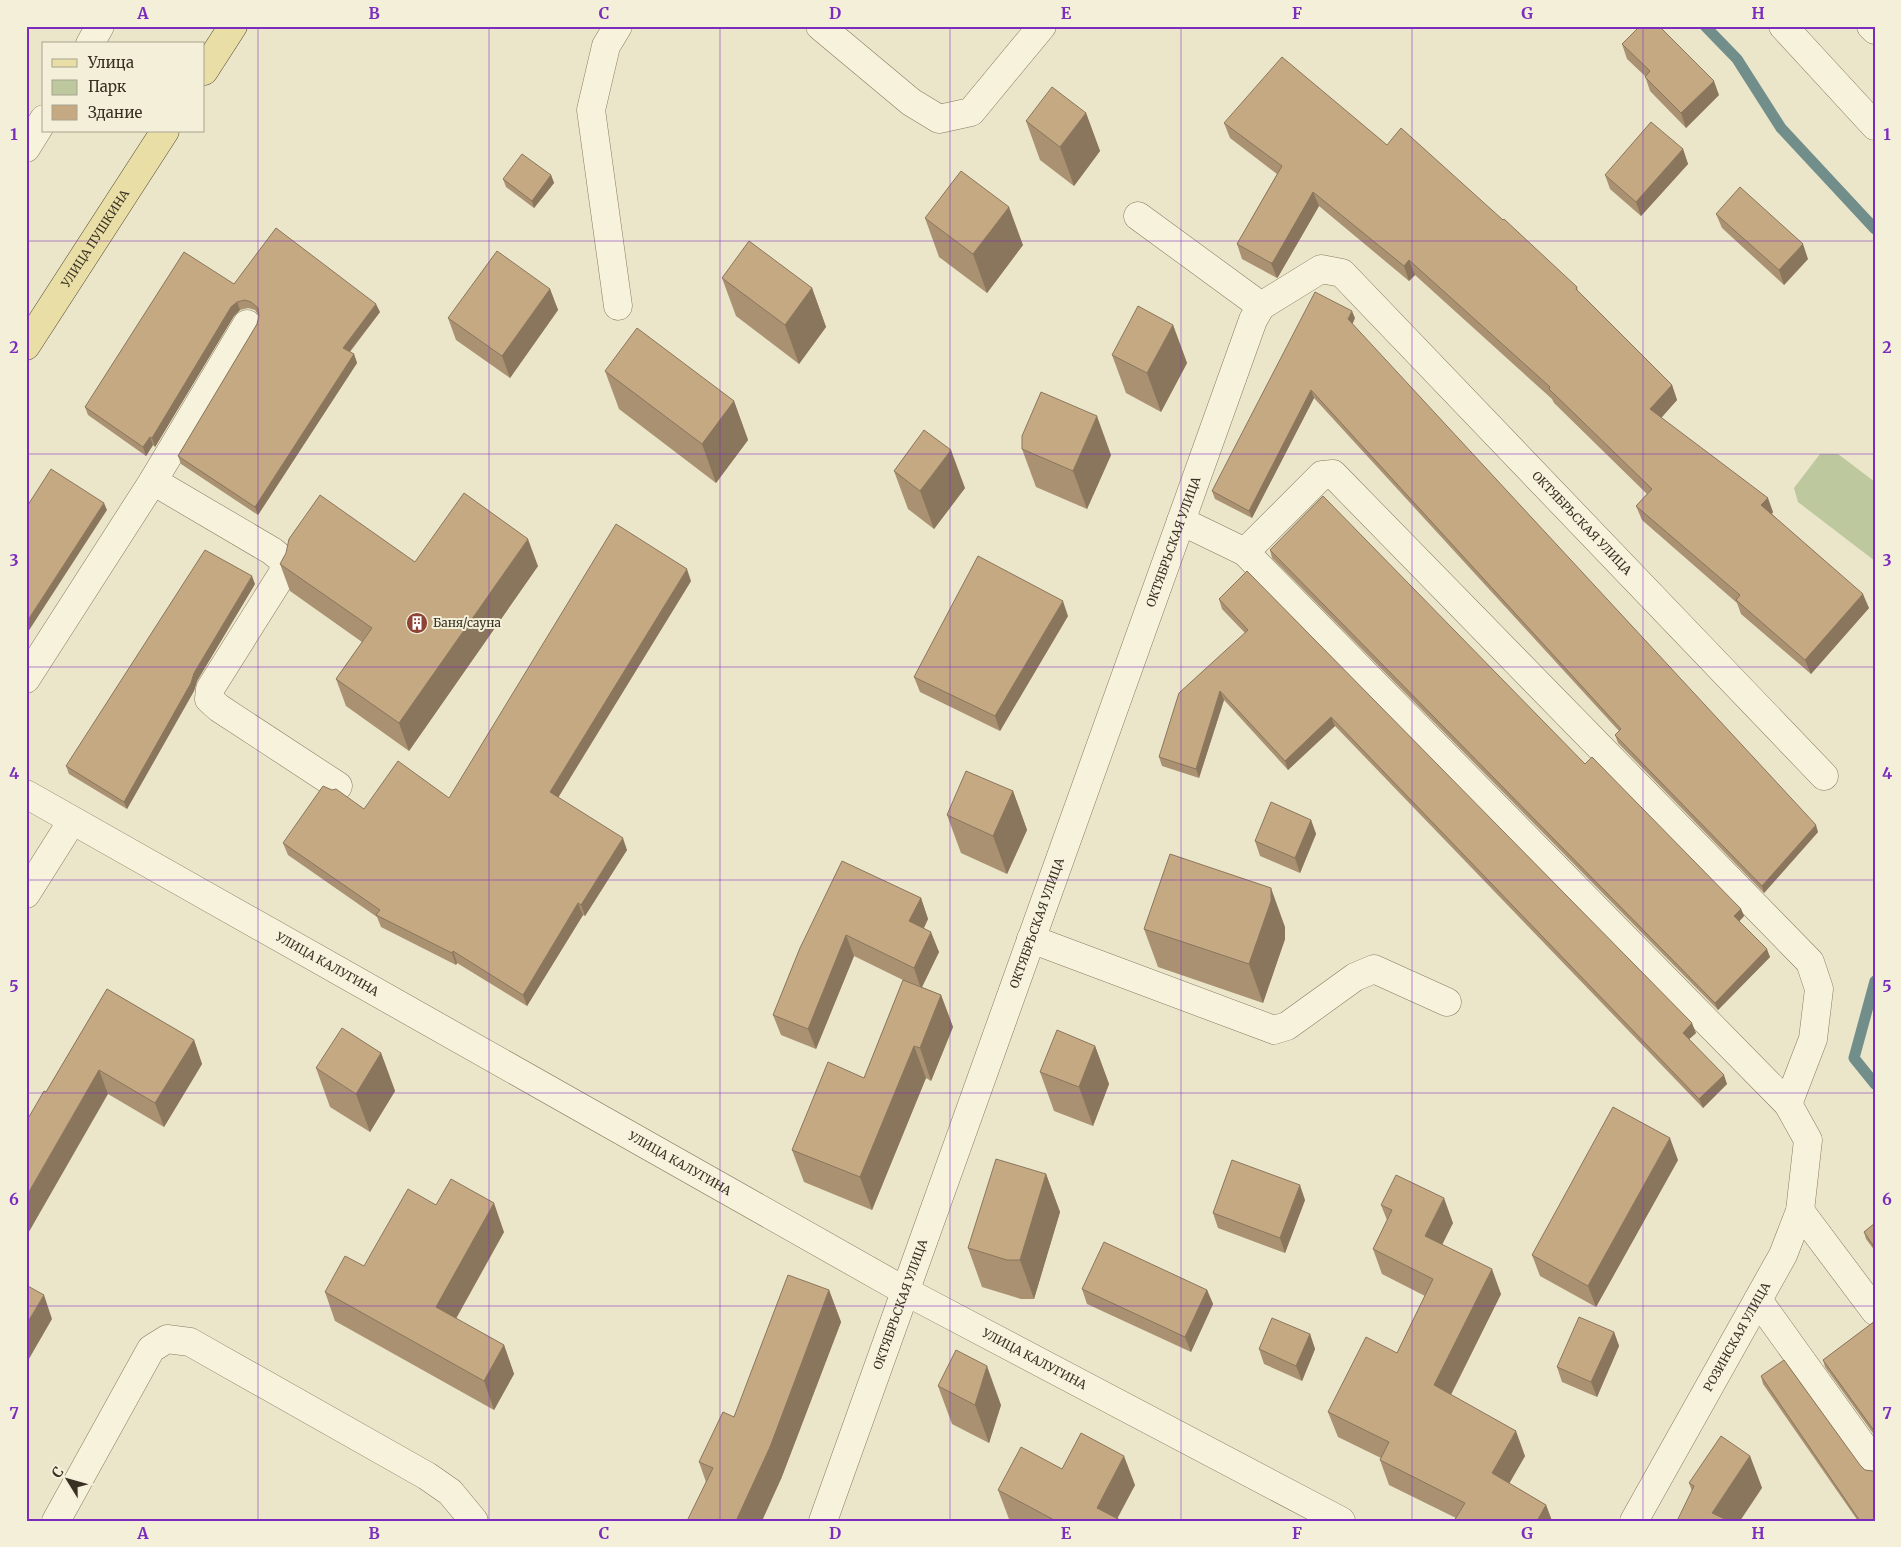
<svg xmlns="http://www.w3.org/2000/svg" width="1901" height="1547" viewBox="0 0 1901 1547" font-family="Merriweather,serif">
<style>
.green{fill:#bdc89e}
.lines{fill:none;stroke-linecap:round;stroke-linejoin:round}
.stream{stroke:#718e8b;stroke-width:11}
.minor-casing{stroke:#867a60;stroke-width:29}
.major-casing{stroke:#544833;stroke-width:29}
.minor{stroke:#f6f2dc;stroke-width:28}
.major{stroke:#e9dfa6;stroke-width:28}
.wall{fill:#a99171}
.shaded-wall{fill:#8a765c}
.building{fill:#c5a983;stroke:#8a765c}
.grid{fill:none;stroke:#7b2cbf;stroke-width:1;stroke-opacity:0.55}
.labels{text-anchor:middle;stroke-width:4;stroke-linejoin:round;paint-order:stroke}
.street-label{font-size:12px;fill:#383022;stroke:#f3efd9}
.poi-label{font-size:12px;fill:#383022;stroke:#f3efd9;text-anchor:start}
.neatline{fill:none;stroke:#7b2cbf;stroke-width:2}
.grid-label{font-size:16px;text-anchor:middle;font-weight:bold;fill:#7b2cbf}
</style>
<rect width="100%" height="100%" fill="#ebe6ca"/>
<!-- green -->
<path class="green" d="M1820 454H1838L1875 482V561L1798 502 1794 488Z"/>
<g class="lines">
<!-- stream -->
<g class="stream">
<path d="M1705 26 1737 59 1781 128 1875 229"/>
<path d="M1875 981 1854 1058 1875 1084"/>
</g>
<!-- minor casing -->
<g class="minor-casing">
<g id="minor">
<path d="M618 26 606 46 591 110 618 306"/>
<path d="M820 26 911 102 939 119 971 112 1042 26"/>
<path d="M1783 26 1875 126"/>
<path d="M1871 26 1875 30"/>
<path d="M90 44 100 26"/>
<path d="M26 148 44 119"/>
<path d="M1138 216 1261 306"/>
<path d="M153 481 272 551 284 561 283 573 210 689 209 699 219 708 338 786"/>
<path d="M1181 521 1245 552 1788 1104 1813 1039 1819 989 1810 962 1333 474 1322 475 1245 552"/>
<path d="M26 679 153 481 247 324"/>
<path id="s1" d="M26 794 905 1291 1341 1521"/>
<path d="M26 894 72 821"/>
<path d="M1031 939 1274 1030 1287 1026 1355 977 1374 969 1447 1002"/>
<path d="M1800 1211 1875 1311"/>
<path d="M1758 1300 1875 1463"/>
<path d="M56 1521 151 1349 167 1339 190 1342 427 1476 450 1492 474 1521"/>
<path id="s2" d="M823 1521 1253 320 1261 306 1321 269 1342 273 1824 776"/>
<path id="s3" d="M1634 1521 1783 1255 1800 1211 1808 1140 1788 1104"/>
</g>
</g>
<!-- major casing -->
<g class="major-casing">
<g id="major">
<path d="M204 71 233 26"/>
<path id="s4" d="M26 346 165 131"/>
</g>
</g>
<!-- minor -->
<use href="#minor" class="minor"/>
<!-- major -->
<use href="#major" class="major"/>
</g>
<!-- wall -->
<g class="wall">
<path d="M1622 44 1719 95 1686 128 1650 91 1645 76 1627 59Z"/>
<path d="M1086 113 1100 151 1074 186 1040 160 1026 121Z"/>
<path d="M1224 123 1387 145 1577 287 1578 291 1672 385 1677 400 1661 417 1773 512 1772 514 1869 608 1811 674 1741 614 1737 603 1642 520 1636 506 1647 494 1554 403 1552 399 1415 275 1409 281 1319 206 1278 277 1277 278 1242 259 1237 244 1277 174 1230 138Z"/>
<path d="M1683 149 1688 164 1641 216 1610 189 1605 175Z"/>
<path d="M551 175 554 183 534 208 506 187 503 179Z"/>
<path d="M1716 214 1808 259 1784 285 1722 228Z"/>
<path d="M925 218 1023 245 987 293 939 257Z"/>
<path d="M722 278 812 288 826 327 799 364 736 316Z"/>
<path d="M234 284 380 312 350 352 354 354 357 363 258 515 181 464 178 456 257 324 259 316 255 310 248 308 240 310 234 316 155 447 153 445 146 456 88 415 85 407Z"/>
<path d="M550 289 558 310 510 378 456 340 448 318Z"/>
<path d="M1355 318 1352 324 1818 832 1764 893 1618 743 1615 735 1619 731 1314 398 1252 518 1215 499 1212 491Z"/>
<path d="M1173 325 1187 363 1161 412 1126 393 1112 355Z"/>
<path d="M605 371 734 401 748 440 716 483 619 409Z"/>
<path d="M1022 449 1111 455 1087 509 1036 487Z"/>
<path d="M894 471 965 488 934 529 908 509Z"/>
<path d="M1270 550 1585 764 1741 909 1744 916 1739 921 1770 957 1718 1010 1272 558Z"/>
<path d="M415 562 538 566 409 751 346 706 336 679 362 642 290 591 280 564Z"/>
<path d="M691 581 558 798 627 850 585 916 583 915 527 1006 457 963 456 965 381 927 377 917 288 855 283 843 364 809 449 798Z"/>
<path d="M255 584 197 681 194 691 127 809 69 774 66 766Z"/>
<path d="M1219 599 1696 1033 1689 1039 1727 1084 1703 1108 1335 726 1288 770 1224 700 1199 778 1162 766 1159 757 1245 633 1222 609Z"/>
<path d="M1068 616 1000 731 920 692 914 677Z"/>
<path d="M1013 791 1027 830 1007 874 961 853 947 815Z"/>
<path d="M1311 820 1316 834 1300 873 1260 856 1255 841Z"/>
<path d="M921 898 928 919 924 928 939 952 922 987 941 995 953 1027 931 1081 926 1078 872 1210 804 1182 792 1150 864 1078 903 980 854 956 816 1049 781 1035 773 1015 800 948Z"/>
<path d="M1285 927V939L1263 1003 1158 967 1144 929Z"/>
<path d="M107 989 194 1040 202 1064 164 1127 108 1094 46 1092Z"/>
<path d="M1095 1046 1109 1084 1093 1126 1054 1111 1040 1072Z"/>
<path d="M381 1053 395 1091 370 1132 330 1107 316 1068Z"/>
<path d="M1678 1160 1596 1307 1540 1276 1532 1255Z"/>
<path d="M1046 1174 1060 1212 1034 1299H1021L982 1287 968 1248Z"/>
<path d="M1305 1200 1285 1253 1218 1228 1213 1213Z"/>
<path d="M436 1205 504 1232 456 1319 504 1345 514 1374 494 1410 335 1321 325 1292 364 1266Z"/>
<path d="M1381 1205 1453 1223 1442 1244 1501 1294 1451 1395 1525 1456 1509 1483 1546 1505 1552 1521H1454L1456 1518 1389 1485 1380 1460 1381 1458 1338 1437 1328 1412 1397 1353 1425 1296 1382 1274 1373 1249 1387 1220Z"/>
<path d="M1875 1223V1251L1866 1239 1864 1232Z"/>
<path d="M1082 1289 1207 1290 1213 1304 1191 1352 1087 1304Z"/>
<path d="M829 1290 841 1322 781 1479 706 1482 699 1462Z"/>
<path d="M1875 1321V1436L1825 1367 1823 1360Z"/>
<path d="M1614 1332 1619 1346 1597 1397 1562 1382 1557 1367Z"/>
<path d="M1310 1334 1315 1349 1302 1381 1264 1364 1259 1349Z"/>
<path d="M1761 1376 1860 1465 1865 1470 1873 1471 1875 1521H1858L1763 1384Z"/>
<path d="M938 1386 1001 1405 989 1443 952 1424Z"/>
<path d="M1750 1456 1762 1488 1692 1491 1689 1483Z"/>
<path d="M1062 1469 1135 1485 1117 1518 1122 1521H1012L1009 1519 998 1490Z"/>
</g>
<!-- shaded-wall -->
<g class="shaded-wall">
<path d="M1714 81 1719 95 1686 128 1681 113Z"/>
<path d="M1086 113 1100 151 1074 186 1060 147Z"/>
<path d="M1683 149 1688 164 1641 216 1636 202Z"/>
<path d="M551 175 554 183 534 208 532 201Z"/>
<path d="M1313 192 1319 206 1278 277 1277 278 1271 263Z"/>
<path d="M1009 207 1023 245 987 293 973 254Z"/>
<path d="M1803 244 1808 259 1784 285 1779 270Z"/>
<path d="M1409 260 1415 275 1409 281 1404 266Z"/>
<path d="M812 288 826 327 799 364 785 325Z"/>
<path d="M550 289 558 310 510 378 502 356Z"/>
<path d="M237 302 240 310 234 316 155 447 152 438 231 307Z"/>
<path d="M376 304 380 312 346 356 343 348Z"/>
<path d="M1352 311 1355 318 1351 327 1348 319Z"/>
<path d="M1173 325 1187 363 1161 412 1147 373Z"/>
<path d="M354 354 357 363 258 515 255 507Z"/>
<path d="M1672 385 1677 400 1656 424 1650 409Z"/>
<path d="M1311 390 1314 398 1252 518 1249 511Z"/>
<path d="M734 401 748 440 716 483 702 444Z"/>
<path d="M1097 416 1111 455 1087 509 1073 471Z"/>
<path d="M150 437 153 445 146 456 143 447Z"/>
<path d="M951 450 965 488 934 529 920 491Z"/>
<path d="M1768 498 1773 512 1767 520 1761 505Z"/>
<path d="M104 503 107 510 26 635V623Z"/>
<path d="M528 539 538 566 409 751 399 723Z"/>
<path d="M687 569 691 581 554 804 550 792Z"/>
<path d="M252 576 255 584 197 681 194 691 127 809 124 802 194 673Z"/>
<path d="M1863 594 1869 608 1811 674 1805 660Z"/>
<path d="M1063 601 1068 616 1000 731 995 716Z"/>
<path d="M1220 691 1224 700 1199 778 1196 769Z"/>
<path d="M1331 717 1335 726 1288 770 1285 761Z"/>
<path d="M1013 791 1027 830 1007 874 993 836Z"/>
<path d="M1311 820 1316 834 1300 873 1295 858Z"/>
<path d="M1816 825 1818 832 1764 893 1762 886Z"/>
<path d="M623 838 627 850 585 916 581 905Z"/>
<path d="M1271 888 1285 927V939L1263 1003 1249 964Z"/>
<path d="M921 898 928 919 917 942 909 921Z"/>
<path d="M578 903 583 915 527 1006 523 995Z"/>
<path d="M1741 909 1744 916 1737 924 1734 916Z"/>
<path d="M931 932 939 952 921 989 914 968Z"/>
<path d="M846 935 854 956 816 1049 808 1029Z"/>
<path d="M1767 949 1770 957 1718 1010 1715 1003Z"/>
<path d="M453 951 457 963 456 965 452 953Z"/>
<path d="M941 995 953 1027 931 1081 920 1048Z"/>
<path d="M1692 1023 1696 1033 1686 1042 1683 1033Z"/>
<path d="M194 1040 202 1064 164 1127 155 1103Z"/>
<path d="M914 1046 926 1078 872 1210 860 1177Z"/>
<path d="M1095 1046 1109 1084 1093 1126 1079 1087Z"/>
<path d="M381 1053 395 1091 370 1132 356 1094Z"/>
<path d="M99 1070 108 1094 26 1237V1197Z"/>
<path d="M1724 1075 1727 1084 1703 1108 1699 1099Z"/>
<path d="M1670 1138 1678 1160 1596 1307 1588 1286Z"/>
<path d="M1046 1174 1060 1212 1034 1299 1020 1260Z"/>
<path d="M1300 1185 1305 1200 1285 1253 1280 1238Z"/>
<path d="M1444 1198 1453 1223 1434 1261 1425 1236Z"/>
<path d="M494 1203 504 1232 446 1336 436 1307Z"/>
<path d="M1492 1269 1501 1294 1443 1410 1434 1385Z"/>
<path d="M829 1290 841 1322 781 1479 762 1521H736Z"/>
<path d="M1207 1290 1213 1304 1191 1352 1185 1337Z"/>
<path d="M44 1295 52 1319 26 1364V1325Z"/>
<path d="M1614 1332 1619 1346 1597 1397 1591 1382Z"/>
<path d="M1310 1334 1315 1349 1302 1381 1296 1366Z"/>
<path d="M504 1345 514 1374 494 1410 484 1381Z"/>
<path d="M987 1366 1001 1405 989 1443 975 1405Z"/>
<path d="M1516 1431 1525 1456 1501 1498 1492 1473Z"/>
<path d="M1124 1456 1135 1485 1116 1521 1097 1508Z"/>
<path d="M1750 1456 1762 1488 1740 1521H1715L1712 1513Z"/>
<path d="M1546 1505 1552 1521H1537Z"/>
</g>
<!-- building -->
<g class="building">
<path d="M1640 26H1659L1714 81 1681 113 1645 77 1650 71 1622 44Z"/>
<path d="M1282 57 1387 145 1401 128 1503 220 1504 219 1577 287 1576 289 1672 385 1650 409 1768 498 1761 505 1863 594 1805 660 1736 600 1740 595 1636 506 1652 489 1549 389 1550 387 1409 260 1404 266 1313 192 1273 262 1271 263 1237 244 1282 166 1224 123Z"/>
<path d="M1052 87 1086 113 1060 147 1026 121Z"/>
<path d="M1651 122 1683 149 1636 202 1605 175Z"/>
<path d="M522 154 551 175 532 201 503 179Z"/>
<path d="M961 171 1009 207 973 254 925 218Z"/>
<path d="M1740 187 1803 244 1779 270 1716 214Z"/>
<path d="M276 228 376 304 343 348 354 354 255 507 178 456 257 324 259 316 258 308 251 302 245 300 237 302 231 307 152 438 150 437 143 447 85 407 184 252 234 284Z"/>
<path d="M749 241 812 288 785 325 722 278Z"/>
<path d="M497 251 550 289 502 356 448 318Z"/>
<path d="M1315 292 1352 311 1348 319 1816 825 1762 886 1615 735 1621 729 1311 390 1249 511 1212 491Z"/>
<path d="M1138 306 1173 325 1147 373 1112 355Z"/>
<path d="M637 328 734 401 702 444 605 371Z"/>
<path d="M1041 392 1097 416 1073 471 1022 449V436Z"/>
<path d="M924 430 951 450 920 491 894 471Z"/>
<path d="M51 469 104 503 26 623V508Z"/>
<path d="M464 493 528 539 399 723 336 679 372 628 280 564 286 553 289 539 320 495 415 562Z"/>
<path d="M1323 496 1585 764 1592 757 1741 909 1734 916 1767 949 1715 1003 1270 550Z"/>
<path d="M616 524 687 569 550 792 623 838 581 905 578 903 523 995 453 951 452 953 376 915 380 910 283 843 323 786 332 790 336 789 364 809 398 761 449 798Z"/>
<path d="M205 550 252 576 194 673 191 683 124 802 66 766Z"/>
<path d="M978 556 1063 601 995 716 914 677Z"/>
<path d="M1247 571 1692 1023 1683 1033 1724 1075 1699 1099 1331 717 1285 761 1220 691 1196 769 1159 757 1179 693 1248 630 1219 599Z"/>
<path d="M966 771 1013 791 993 836 947 815Z"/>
<path d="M1271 802 1311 820 1295 858 1255 841Z"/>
<path d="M1170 854 1271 888V901L1249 964 1144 929Z"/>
<path d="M842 861 921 898 909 921 931 932 914 968 846 935 808 1029 773 1015 800 948Z"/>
<path d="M903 980 941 995 920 1048 914 1046 860 1177 792 1150 828 1062 864 1078Z"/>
<path d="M107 989 194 1040 155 1103 99 1070 26 1197V1122L44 1091 46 1092Z"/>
<path d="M342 1028 381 1053 356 1094 316 1068Z"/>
<path d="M1057 1030 1095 1046 1079 1087 1040 1072Z"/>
<path d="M1613 1107 1670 1138 1588 1286 1532 1255Z"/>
<path d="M996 1159 1046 1174 1020 1260H1007L968 1248Z"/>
<path d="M1232 1160 1300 1185 1280 1238 1213 1213Z"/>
<path d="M1396 1175 1444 1198 1425 1236 1492 1269 1434 1385 1516 1431 1492 1473 1546 1505 1537 1521H1454L1465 1503 1380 1460 1389 1442 1328 1412 1366 1337 1397 1353 1433 1279 1373 1249 1392 1210 1381 1205Z"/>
<path d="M451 1179 494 1203 436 1307 504 1345 484 1381 325 1292 345 1256 364 1266 408 1189 436 1205Z"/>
<path d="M1875 1223V1248L1864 1232Z"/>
<path d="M1104 1242 1207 1290 1185 1337 1082 1289Z"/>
<path d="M788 1275 829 1290 770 1447 736 1521H687L713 1468 699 1462 723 1412 734 1417Z"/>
<path d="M26 1285 44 1295 26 1325Z"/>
<path d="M1579 1317 1614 1332 1591 1382 1557 1367Z"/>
<path d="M1272 1318 1310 1334 1296 1366 1259 1349Z"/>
<path d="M1875 1321V1432L1823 1360Z"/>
<path d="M956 1350 987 1366 975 1405 938 1386Z"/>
<path d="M1784 1360 1860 1465 1865 1470 1873 1471H1875V1521H1860L1761 1376Z"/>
<path d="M1081 1433 1124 1456 1097 1508 1122 1521H1056L998 1490 1021 1447 1062 1469Z"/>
<path d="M1721 1436 1750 1456 1712 1513 1729 1521H1677L1694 1486 1689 1483Z"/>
</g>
<!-- grid -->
<path class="grid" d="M258 26V1521M489 26V1521M720 26V1521M950 26V1521M1181 26V1521M1412 26V1521M1643 26V1521M26 241H1875M26 454H1875M26 667H1875M26 880H1875M26 1093H1875M26 1306H1875"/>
<!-- icons -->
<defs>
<g id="building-disc" transform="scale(1.125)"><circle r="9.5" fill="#8f4336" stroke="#f3efd9"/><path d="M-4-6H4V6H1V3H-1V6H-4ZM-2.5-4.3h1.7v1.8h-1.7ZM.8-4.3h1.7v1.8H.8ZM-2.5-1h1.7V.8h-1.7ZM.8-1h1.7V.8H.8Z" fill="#fff"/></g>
</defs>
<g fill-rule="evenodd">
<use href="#building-disc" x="417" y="623"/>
</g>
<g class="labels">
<!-- street labels -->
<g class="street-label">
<text dy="4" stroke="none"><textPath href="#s4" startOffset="128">УЛИЦА ПУШКИНА</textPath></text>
<text dy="4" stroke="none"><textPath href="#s2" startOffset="1730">ОКТЯБРЬСКАЯ УЛИЦА</textPath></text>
<text dy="4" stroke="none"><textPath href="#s2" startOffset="1040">ОКТЯБРЬСКАЯ УЛИЦА</textPath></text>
<text dy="4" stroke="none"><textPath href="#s2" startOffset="635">ОКТЯБРЬСКАЯ УЛИЦА</textPath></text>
<text dy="4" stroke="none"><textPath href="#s1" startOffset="346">УЛИЦА КАЛУГИНА</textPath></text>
<text dy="4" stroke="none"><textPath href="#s1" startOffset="751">УЛИЦА КАЛУГИНА</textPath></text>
<text dy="4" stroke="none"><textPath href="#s2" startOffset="230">ОКТЯБРЬСКАЯ УЛИЦА</textPath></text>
<text dy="4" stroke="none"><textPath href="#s3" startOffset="211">РОЗИНСКАЯ УЛИЦА</textPath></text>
<text dy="4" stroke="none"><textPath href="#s1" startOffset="1156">УЛИЦА КАЛУГИНА</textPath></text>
</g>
<!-- poi labels -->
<g class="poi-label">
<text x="433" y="627">Баня/сауна</text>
</g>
</g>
<!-- border -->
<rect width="1901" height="1547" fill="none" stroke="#f3efd9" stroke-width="55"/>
<!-- legend -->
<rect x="42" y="42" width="162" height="90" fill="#f3efd9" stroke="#a8a390"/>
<rect x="52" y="59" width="25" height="8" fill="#e9dfa6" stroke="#a8a390"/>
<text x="88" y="68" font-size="15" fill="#383022">Улица</text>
<rect x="52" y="80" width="25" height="15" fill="#bdc89e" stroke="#a8a390"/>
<text x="88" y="92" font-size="15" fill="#383022">Парк</text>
<rect x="52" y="105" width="25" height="15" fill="#c5a983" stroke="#a8a390"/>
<text x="88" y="118" font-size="15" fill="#383022">Здание</text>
<!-- north arrow -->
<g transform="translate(68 1480) rotate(307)" stroke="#f3efd9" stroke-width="4" paint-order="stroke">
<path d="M0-4L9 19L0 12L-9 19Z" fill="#383022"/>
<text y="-8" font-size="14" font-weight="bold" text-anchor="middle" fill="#383022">С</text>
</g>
<rect x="28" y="28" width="1846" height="1492" class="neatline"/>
<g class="grid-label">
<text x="143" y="19">A</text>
<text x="374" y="19">B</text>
<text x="604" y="19">C</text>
<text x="835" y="19">D</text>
<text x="1066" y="19">E</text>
<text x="1297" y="19">F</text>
<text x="1527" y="19">G</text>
<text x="1758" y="19">H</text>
<text x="14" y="140">1</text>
<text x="1887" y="140">1</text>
<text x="14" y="353">2</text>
<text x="1887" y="353">2</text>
<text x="14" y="566">3</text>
<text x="1887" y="566">3</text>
<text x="14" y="779">4</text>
<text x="1887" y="779">4</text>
<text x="14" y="992">5</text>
<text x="1887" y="992">5</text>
<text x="14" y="1205">6</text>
<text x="1887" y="1205">6</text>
<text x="14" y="1419">7</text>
<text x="1887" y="1419">7</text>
<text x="143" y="1539">A</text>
<text x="374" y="1539">B</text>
<text x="604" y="1539">C</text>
<text x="835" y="1539">D</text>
<text x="1066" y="1539">E</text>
<text x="1297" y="1539">F</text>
<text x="1527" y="1539">G</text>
<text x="1758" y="1539">H</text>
</g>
</svg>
